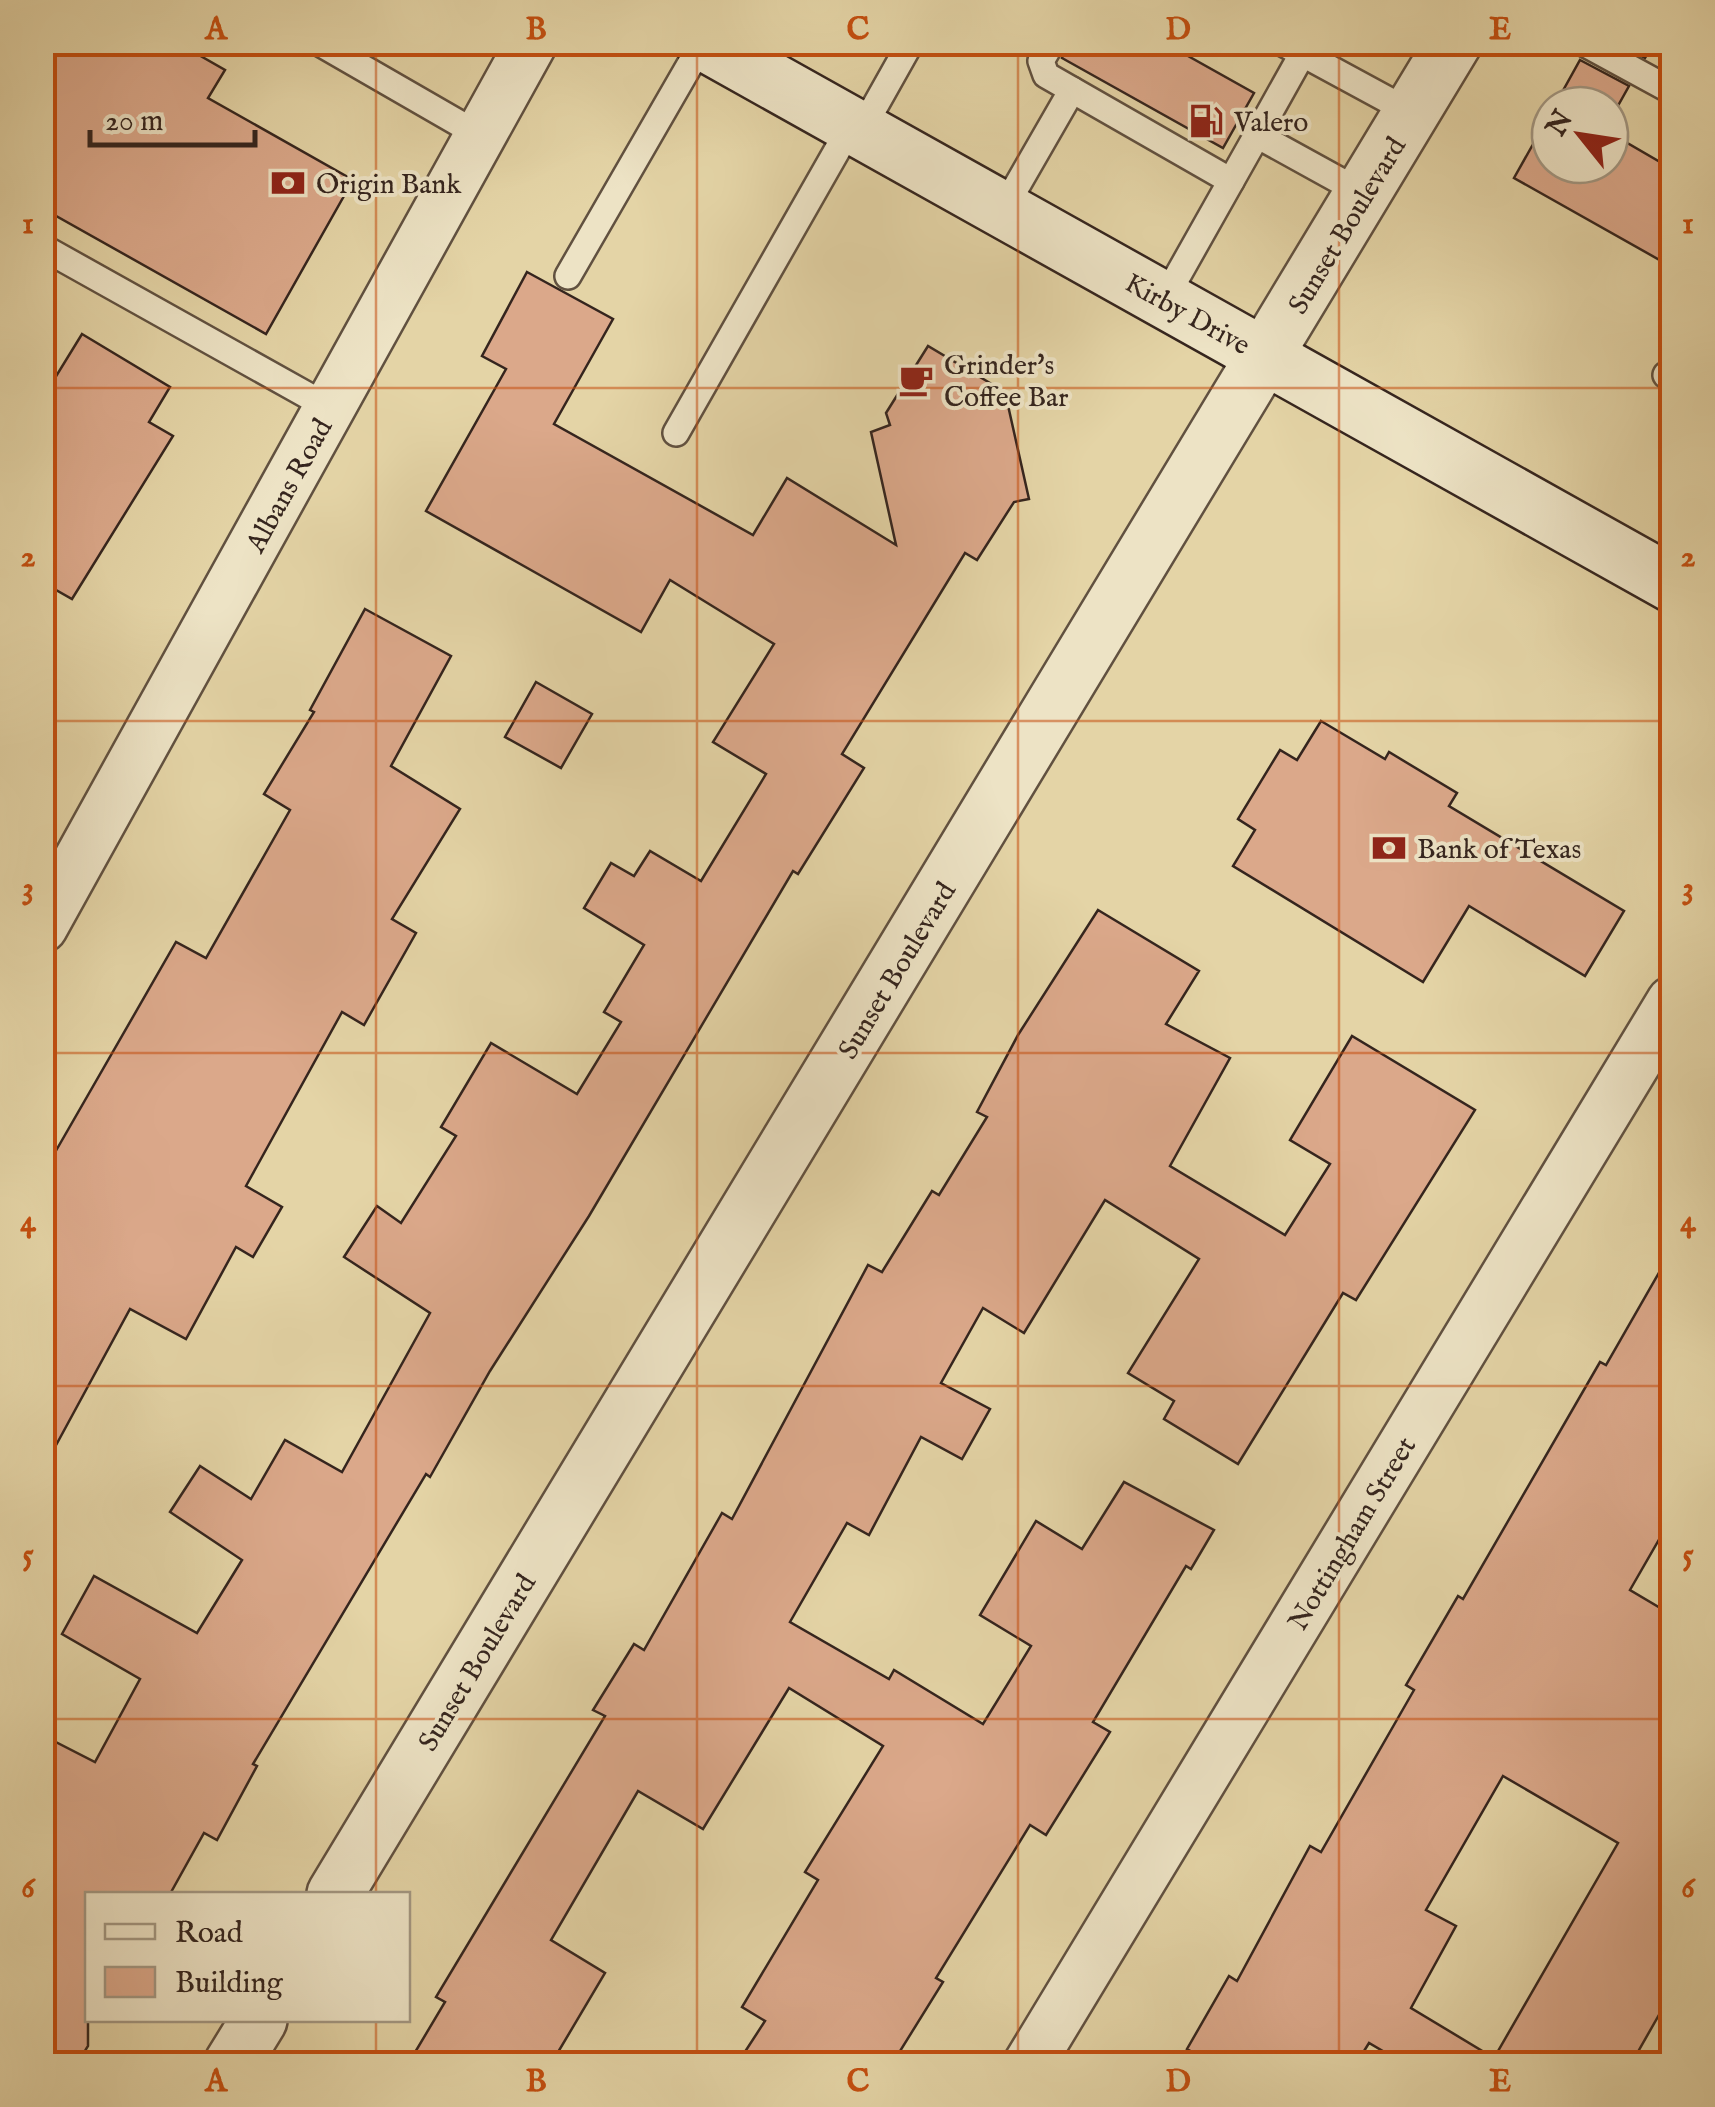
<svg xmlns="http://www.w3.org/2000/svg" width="1715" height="2107" viewBox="0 0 1715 2107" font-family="'IM FELL English',serif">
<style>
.building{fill:#dba88a;stroke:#35251e;stroke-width:2.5;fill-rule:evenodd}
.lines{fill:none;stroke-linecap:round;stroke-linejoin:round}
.service-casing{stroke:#615140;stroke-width:30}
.minor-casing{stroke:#615140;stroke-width:55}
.tertiary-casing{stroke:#615140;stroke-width:60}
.secondary-casing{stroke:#35251e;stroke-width:60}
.service{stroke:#ede3c5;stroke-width:25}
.minor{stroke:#ede3c5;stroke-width:50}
.tertiary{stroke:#ede3c5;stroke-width:55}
.secondary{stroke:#ede3c5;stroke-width:55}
.grid{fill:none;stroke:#c44f10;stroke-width:2.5;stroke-opacity:0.55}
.labels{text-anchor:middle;stroke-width:8;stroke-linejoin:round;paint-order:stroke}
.poi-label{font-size:28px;fill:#35251e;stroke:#ede3c5;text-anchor:start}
.street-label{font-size:28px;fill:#35251e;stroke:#ede3c5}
.neatline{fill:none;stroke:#c44f10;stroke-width:4}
.grid-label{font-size:32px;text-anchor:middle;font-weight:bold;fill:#c44f10}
</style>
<rect width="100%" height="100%" fill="#e4d4a6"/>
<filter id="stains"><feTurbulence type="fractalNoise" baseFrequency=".002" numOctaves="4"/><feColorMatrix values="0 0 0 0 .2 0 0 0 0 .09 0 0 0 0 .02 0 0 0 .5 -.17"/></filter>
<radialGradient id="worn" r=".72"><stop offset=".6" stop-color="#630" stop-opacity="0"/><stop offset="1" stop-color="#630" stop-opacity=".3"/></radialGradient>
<!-- building -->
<g class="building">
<path d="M42 42H176L225 70 208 98 353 180 266 334 42 208Z"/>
<path d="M1068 42H1163L1254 93 1223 148 1062 58Z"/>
<path d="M1617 42H1654L1645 58Z"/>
<path d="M1580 60 1629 86 1610 120V105H1555Z"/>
<path d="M1550 114V165H1610V133L1672 169V267L1514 178Z"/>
<path d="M527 272 613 319 554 424 753 535 787 478 896 545 871 432 890 425 886 413 928 346 1005 392 1029 499 1014 502 977 560 965 553 842 754 864 768 798 874 793 871 589 1216 490 1371 430 1477 426 1474 253 1764 257 1766 217 1840 204 1833 170 1894H88V2046L77 2064H42V1735L95 1762 140 1679 62 1634 94 1576 197 1633 242 1560 170 1512 200 1466 251 1499 285 1440 342 1472 430 1313 344 1257 377 1206 401 1223 456 1136 441 1127 491 1043 577 1094 621 1022 604 1012 644 945 584 908 611 863 634 876 650 851 701 881 766 774 713 742 774 644 670 580 641 632 426 511 506 369 482 356Z"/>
<path d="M82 334 170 387 149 422 173 436 72 599 42 582V399Z"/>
<path d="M365 609 451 656 391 766 460 809 392 919 416 933 364 1025 342 1012 246 1186 282 1207 253 1257 236 1247 186 1339 130 1309 42 1471V1175L176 942 206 958 290 810 264 794 314 712 310 710Z"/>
<path d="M536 682 592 714 561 768 505 737Z"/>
<path d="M1321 721 1385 759 1389 752 1457 793 1449 806 1624 911 1585 976 1469 906 1423 982 1233 866 1255 830 1238 819 1280 750 1297 760Z"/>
<path d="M1098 910 1199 971 1166 1024 1230 1058 1170 1166 1285 1235 1330 1164 1290 1140 1352 1036 1475 1110 1356 1300 1343 1293 1238 1464 1164 1419 1174 1401 1128 1373 1199 1259 1105 1200 1024 1333 983 1308 941 1383 990 1409 962 1459 921 1437 869 1535 847 1523 790 1622 889 1679 894 1670 983 1724 1031 1646 980 1615 1036 1521 1082 1549 1124 1482 1214 1530 1191 1569 1186 1566 1093 1722 1110 1732 1046 1835 1030 1825 936 1978 943 1982 892 2064H737L765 2021 742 2007 818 1880 805 1872 883 1746 789 1688 703 1829 638 1791 551 1940 605 1973 551 2064H408L445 2002 436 1997 605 1716 593 1710 634 1644 644 1650 722 1513 732 1519 868 1265 882 1272 932 1191 939 1195 987 1117 977 1112 1018 1035Z"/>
<path d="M1672 1250V1517L1630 1590 1672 1615V1992L1631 2064H1405L1369 2043 1356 2064H1213L1187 2049 1229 1976 1237 1981 1310 1846 1321 1852 1414 1690 1406 1685 1458 1596 1463 1599 1600 1362 1606 1365ZM1503 1776 1618 1843 1494 2058 1411 2008 1456 1926 1426 1910Z"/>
</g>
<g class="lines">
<!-- service casing -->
<g class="service-casing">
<g id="service">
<path d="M318 42 481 136"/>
<path d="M1052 42 1041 61 1046 75 1231 181"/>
<path d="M1281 42 1412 113"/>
<path d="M1309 42 1257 135 1364 194"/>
<path d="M1582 42 1672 91"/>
<path d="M861 131 911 42"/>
<path d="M1003 210 1072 90"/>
<path d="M42 247 330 408"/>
<path d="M568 276 703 42"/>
<path d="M1164 300 1257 135"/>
<path d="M1666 375 1672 372"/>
<path d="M676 433 851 126"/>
</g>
</g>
<!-- minor casing -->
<g class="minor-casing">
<g id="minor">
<path d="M42 927 532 42"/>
<path d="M1029 2064 1672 1002"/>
</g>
</g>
<!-- tertiary casing -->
<g class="tertiary-casing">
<g id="tertiary">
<path d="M335 1894 1454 42"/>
<path d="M232 2064 259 2020"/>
</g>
</g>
<!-- secondary casing -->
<g class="secondary-casing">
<path id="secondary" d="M703 42 1672 584"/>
</g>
<!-- service -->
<use href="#service" class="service"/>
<!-- minor -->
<use href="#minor" class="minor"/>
<!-- tertiary -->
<use href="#tertiary" class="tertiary"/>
<!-- secondary -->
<use href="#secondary" class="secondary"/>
</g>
<!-- grid -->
<path class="grid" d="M376 42V1894M697 42V2064M1018 42V2064M1339 42V2064M42 388H1672M42 721H1672M42 1053H1672M42 1386H1672M42 1719H1672M376 2020V2064"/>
<!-- icons -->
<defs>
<g id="fuel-bare" transform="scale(2.7)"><path d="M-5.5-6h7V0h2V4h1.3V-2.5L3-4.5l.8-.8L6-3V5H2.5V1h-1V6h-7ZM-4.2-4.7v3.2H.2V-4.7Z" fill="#8f2418" stroke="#ede3c5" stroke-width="2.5" paint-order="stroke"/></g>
<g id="bank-bare" transform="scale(2.7)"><path d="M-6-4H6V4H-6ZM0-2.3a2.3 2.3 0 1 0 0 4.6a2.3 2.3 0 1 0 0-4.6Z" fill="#8f2418" stroke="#ede3c5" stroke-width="2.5" paint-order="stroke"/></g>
<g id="cafe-bare" transform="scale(2.7)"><path d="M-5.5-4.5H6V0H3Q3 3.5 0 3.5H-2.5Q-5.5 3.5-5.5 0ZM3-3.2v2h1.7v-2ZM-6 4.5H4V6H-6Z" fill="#8f2418" stroke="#ede3c5" stroke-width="2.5" paint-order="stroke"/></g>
</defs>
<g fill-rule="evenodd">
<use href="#fuel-bare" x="1206" y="121"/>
<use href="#bank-bare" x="288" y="183"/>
<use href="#cafe-bare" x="916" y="380"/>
<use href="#bank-bare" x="1389" y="848"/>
</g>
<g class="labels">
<!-- poi labels -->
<g class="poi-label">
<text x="1234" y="131">Valero</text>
<text x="316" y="193">Origin Bank</text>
<text x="944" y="374">Grinder's<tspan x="944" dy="32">Coffee Bar</tspan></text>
<text x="1417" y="858">Bank of Texas</text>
</g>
<!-- street labels -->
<g class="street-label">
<text transform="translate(1346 225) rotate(-59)" y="10">Sunset Boulevard</text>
<text transform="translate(1188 313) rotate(29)" y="10">Kirby Drive</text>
<text transform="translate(288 485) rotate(-61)" y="10">Albans Road</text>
<text transform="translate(896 970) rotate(-59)" y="10">Sunset Boulevard</text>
<text transform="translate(1351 1533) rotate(-59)" y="10">Nottingham Street</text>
<text transform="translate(476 1662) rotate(-59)" y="10">Sunset Boulevard</text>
</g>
</g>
<!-- margin -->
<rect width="1715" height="2107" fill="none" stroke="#e4d4a6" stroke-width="110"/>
<!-- legend -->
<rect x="85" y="1892" width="325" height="130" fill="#ede3c5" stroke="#a39782" stroke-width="2.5"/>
<rect x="105" y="1924" width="50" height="15" fill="#ede3c5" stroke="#a39782" stroke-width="2.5"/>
<text x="175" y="1942" font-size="30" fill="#35251e">Road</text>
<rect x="105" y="1967" width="50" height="30" fill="#dba88a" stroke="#a39782" stroke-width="2.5"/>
<text x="175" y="1992" font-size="30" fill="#35251e">Building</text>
<!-- north arrow -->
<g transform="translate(1580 135) rotate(300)"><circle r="48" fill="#ede3c5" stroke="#a39782" stroke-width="2.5"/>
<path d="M0-8L18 38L0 25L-18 38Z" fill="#8f2418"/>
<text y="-15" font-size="28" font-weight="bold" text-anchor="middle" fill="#35251e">N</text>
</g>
<!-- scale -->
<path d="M90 130v15h165v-15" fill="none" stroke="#35251e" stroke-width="5"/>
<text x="105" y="130" font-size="30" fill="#35251e" stroke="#ede3c5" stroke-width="8" paint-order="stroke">20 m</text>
<rect x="55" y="55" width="1605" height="1997" class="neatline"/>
<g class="grid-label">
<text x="216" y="39">A</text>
<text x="536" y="39">B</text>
<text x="858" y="39">C</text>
<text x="1178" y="39">D</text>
<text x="1500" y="39">E</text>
<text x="28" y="233">1</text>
<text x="1688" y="233">1</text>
<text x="28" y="566">2</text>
<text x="1688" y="566">2</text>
<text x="28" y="898">3</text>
<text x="1688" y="898">3</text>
<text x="28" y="1231">4</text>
<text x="1688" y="1231">4</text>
<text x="28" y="1564">5</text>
<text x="1688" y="1564">5</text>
<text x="28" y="1897">6</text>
<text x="1688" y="1897">6</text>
<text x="216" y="2091">A</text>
<text x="536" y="2091">B</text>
<text x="858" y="2091">C</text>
<text x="1178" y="2091">D</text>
<text x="1500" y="2091">E</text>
</g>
<rect width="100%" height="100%" filter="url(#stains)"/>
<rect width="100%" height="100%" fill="url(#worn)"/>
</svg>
